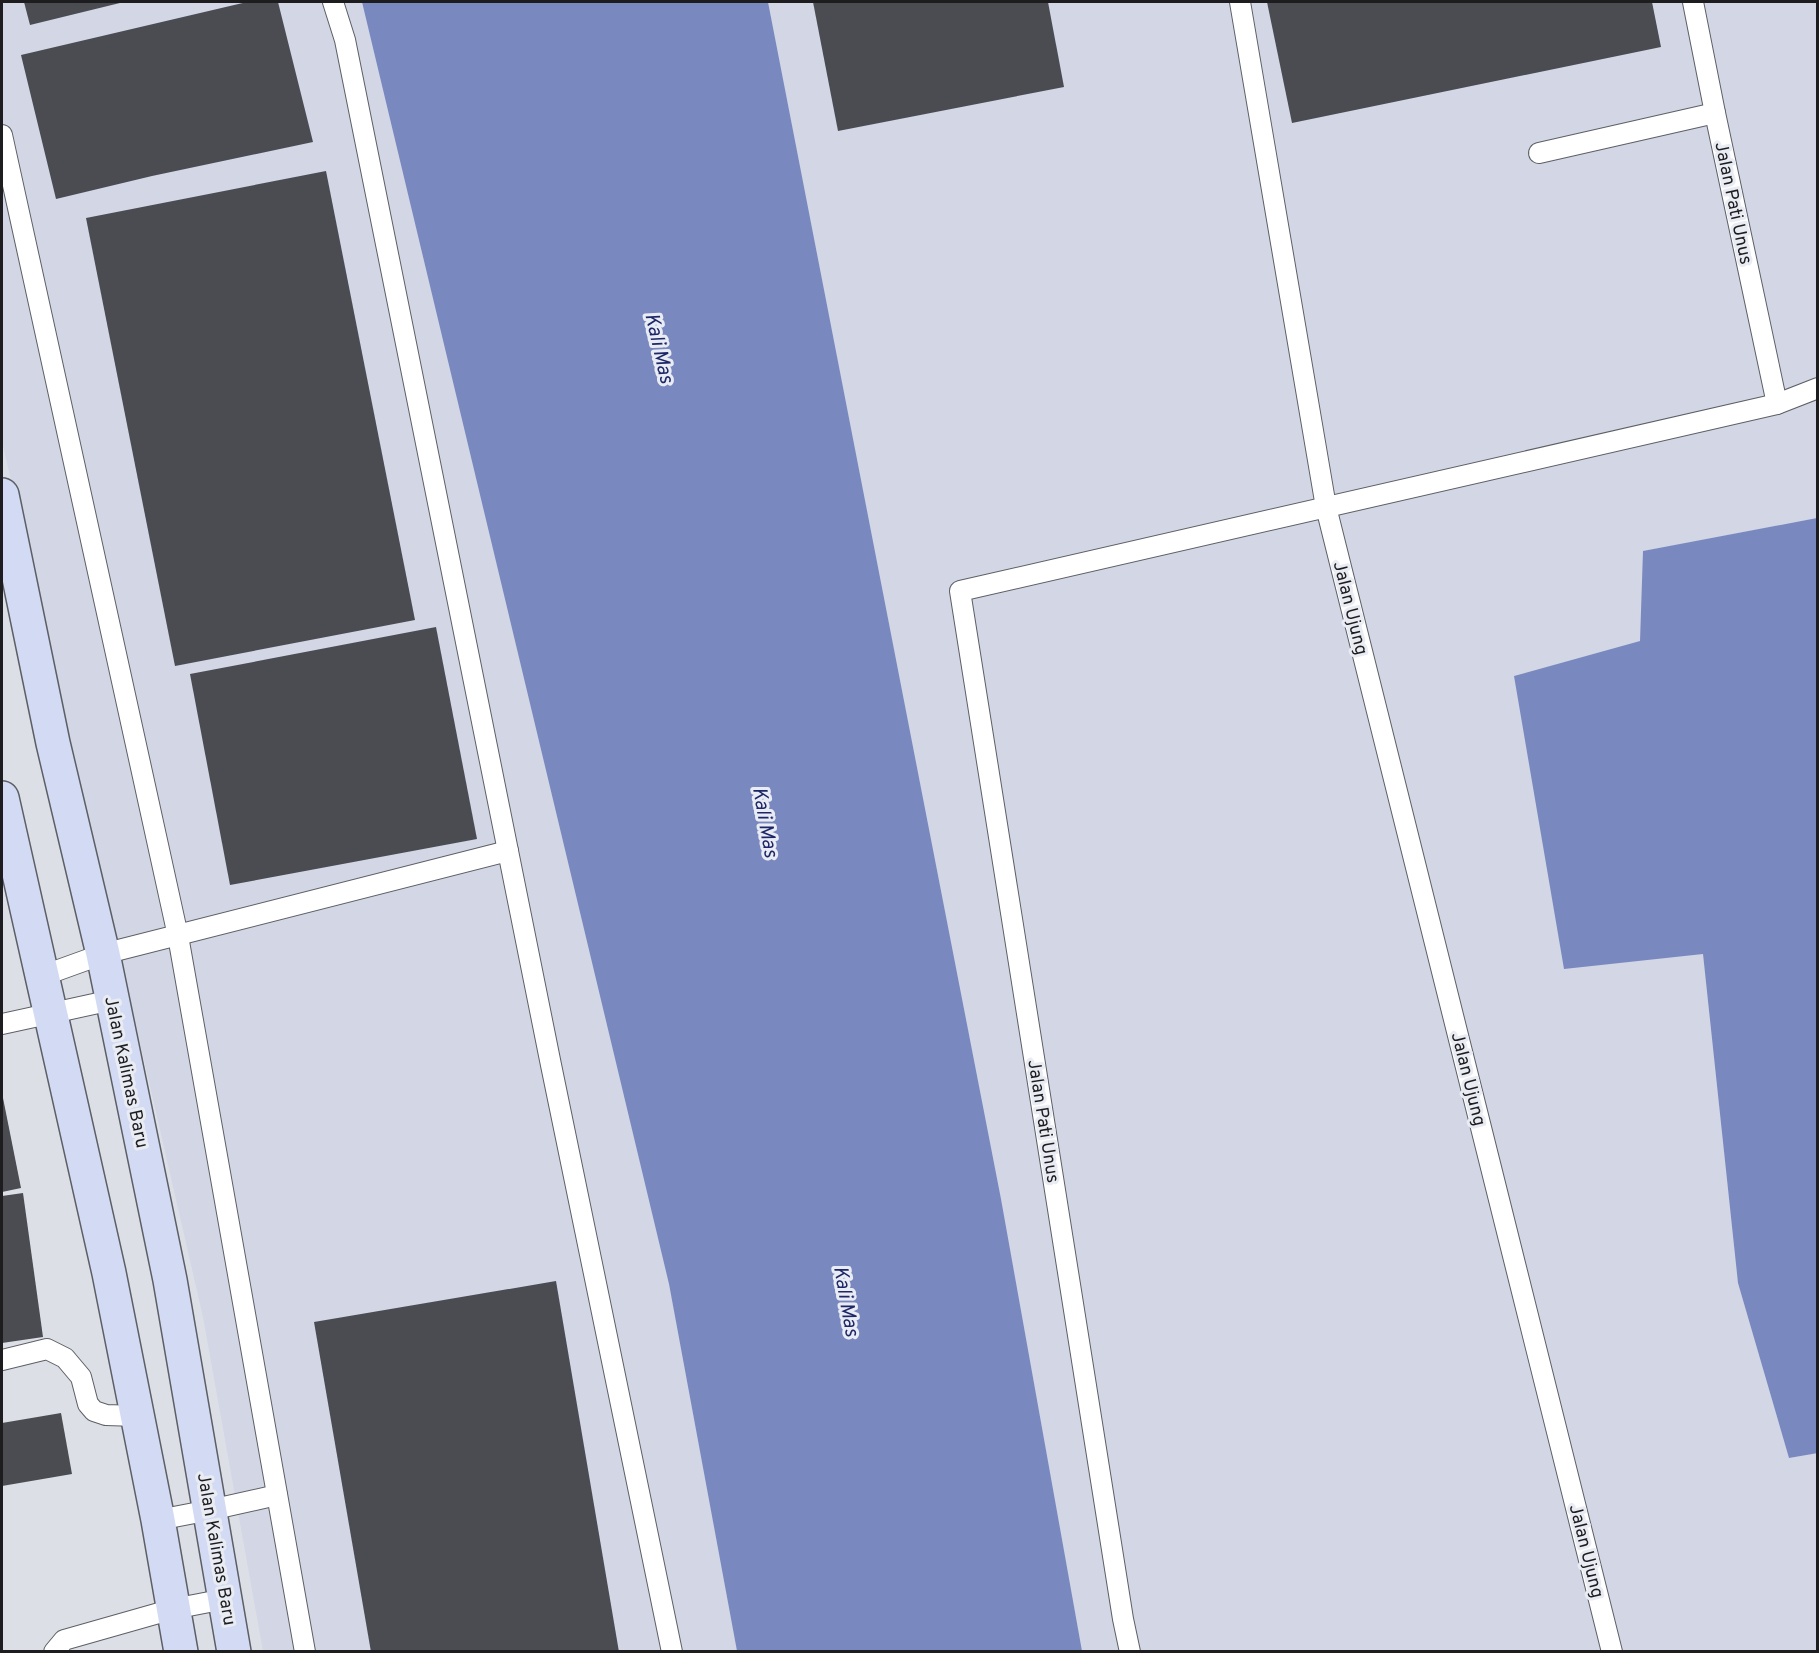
<svg xmlns="http://www.w3.org/2000/svg" width="1819" height="1653" viewBox="0 0 1819 1653" font-family="Overpass,sans-serif">
<style>
.built{fill:#d2d6e5}
.water{fill:#7989bf}
.building{fill:#4a4c52}
.lines{fill:none;stroke-linecap:round;stroke-linejoin:round}
.lane-casing{stroke:#5c5f65;stroke-width:22}
.secondary-casing{stroke:#5c5f65;stroke-width:36}
.lane{stroke:#fff;stroke-width:20}
.secondary{stroke:#d3daf3;stroke-width:33}
.labels{text-anchor:middle;stroke-width:6;stroke-linejoin:round;paint-order:stroke}
.street-label{font-size:18px;fill:#1d1d20;stroke:#eaecf4}
.water-label{font-size:20px;font-style:italic;fill:#1d2768;stroke:#eaecf4}
</style>
<rect width="100%" height="100%" fill="#dcdfe6"/>
<!-- built -->
<g class="built">
<path d="M2 2H362L669 1284 737 1651H263L203 1317 2 441Z"/>
<path d="M768 2H1817V518L1644 551 1640 641 1514 676 1703 954 1738 1283 1789 1458 1817 1453V1651H1082L1001 1199Z"/>
</g>
<!-- water -->
<g class="water">
<path d="M362 2H768L1001 1199 1082 1651H737L669 1284Z"/>
<path d="M1817 518 1818 1453 1789 1458 1738 1283 1703 954 1564 969 1514 676 1640 641 1643 551Z"/>
</g>
<!-- building -->
<g class="building">
<path d="M24 2H124L30 25Z"/>
<path d="M247 2H278L313 142 152 176 56 199 21 55Z"/>
<path d="M813 2H1048L1064 87 838 131Z"/>
<path d="M1267 2H1652L1661 47 1292 123Z"/>
<path d="M326 171 415 620 175 666 86 218Z"/>
<path d="M436 627 477 839 230 885 190 674Z"/>
<path d="M2 1093 21 1188 2 1192Z"/>
<path d="M23 1193 43 1337 2 1343V1196Z"/>
<path d="M556 1281 619 1652H371L314 1322Z"/>
<path d="M61 1413 72 1474 2 1486V1423Z"/>
</g>
<g class="lines">
<!-- lane casing -->
<g class="lane-casing">
<g id="lane">
<path d="M333 2 345 40 551 1065 672 1652"/>
<path d="M1240 2 1326 507 1612 1652"/>
<path d="M1693 2 1715 113 1777 404"/>
<path d="M2 135 178 936 305 1652"/>
<path d="M1539 153 1715 113"/>
<path d="M42 976 103 954 508 851"/>
<path d="M2 1024 112 1000"/>
<path d="M2 1360 47 1349 65 1358 81 1377 88 1404 94 1411 106 1415 137 1416"/>
<path d="M158 1520 210 1510 277 1495"/>
<path d="M54 1652 64 1640 173 1609 225 1599"/>
<path d="M1130 1652 1123 1619 960 591 1777 404 1818 388"/>
</g>
</g>
<!-- secondary casing -->
<g class="secondary-casing">
<g id="secondary">
<path d="M2 495 53 743 103 954 170 1280 234 1652"/>
<path d="M2 798 109 1273 158 1520 181 1652"/>
</g>
</g>
<!-- lane -->
<use href="#lane" class="lane"/>
<!-- secondary -->
<use href="#secondary" class="secondary"/>
</g>
<g class="labels">
<!-- street labels -->
<g class="street-label">
<text transform="translate(1734 203) rotate(78)" y="6">Jalan Pati Unus</text>
<text transform="translate(1351 608) rotate(76)" y="6">Jalan Ujung</text>
<text transform="translate(127 1072) rotate(78)" y="6">Jalan Kalimas Baru</text>
<text transform="translate(1469 1079) rotate(76)" y="6">Jalan Ujung</text>
<text transform="translate(1044 1121) rotate(81)" y="6">Jalan Pati Unus</text>
<text transform="translate(217 1549) rotate(80)" y="6">Jalan Kalimas Baru</text>
<text transform="translate(1587 1551) rotate(76)" y="6">Jalan Ujung</text>
</g>
<!-- water labels -->
<g class="water-label">
<text transform="translate(660 348) rotate(77)" y="7">Kali Mas</text>
<text transform="translate(766 822) rotate(80)" y="7">Kali Mas</text>
<text transform="translate(847 1301) rotate(80)" y="7">Kali Mas</text>
</g>
</g>
<!-- border -->
<rect width="1819" height="1653" fill="none" stroke="#1d1d20" stroke-width="6"/>
</svg>
